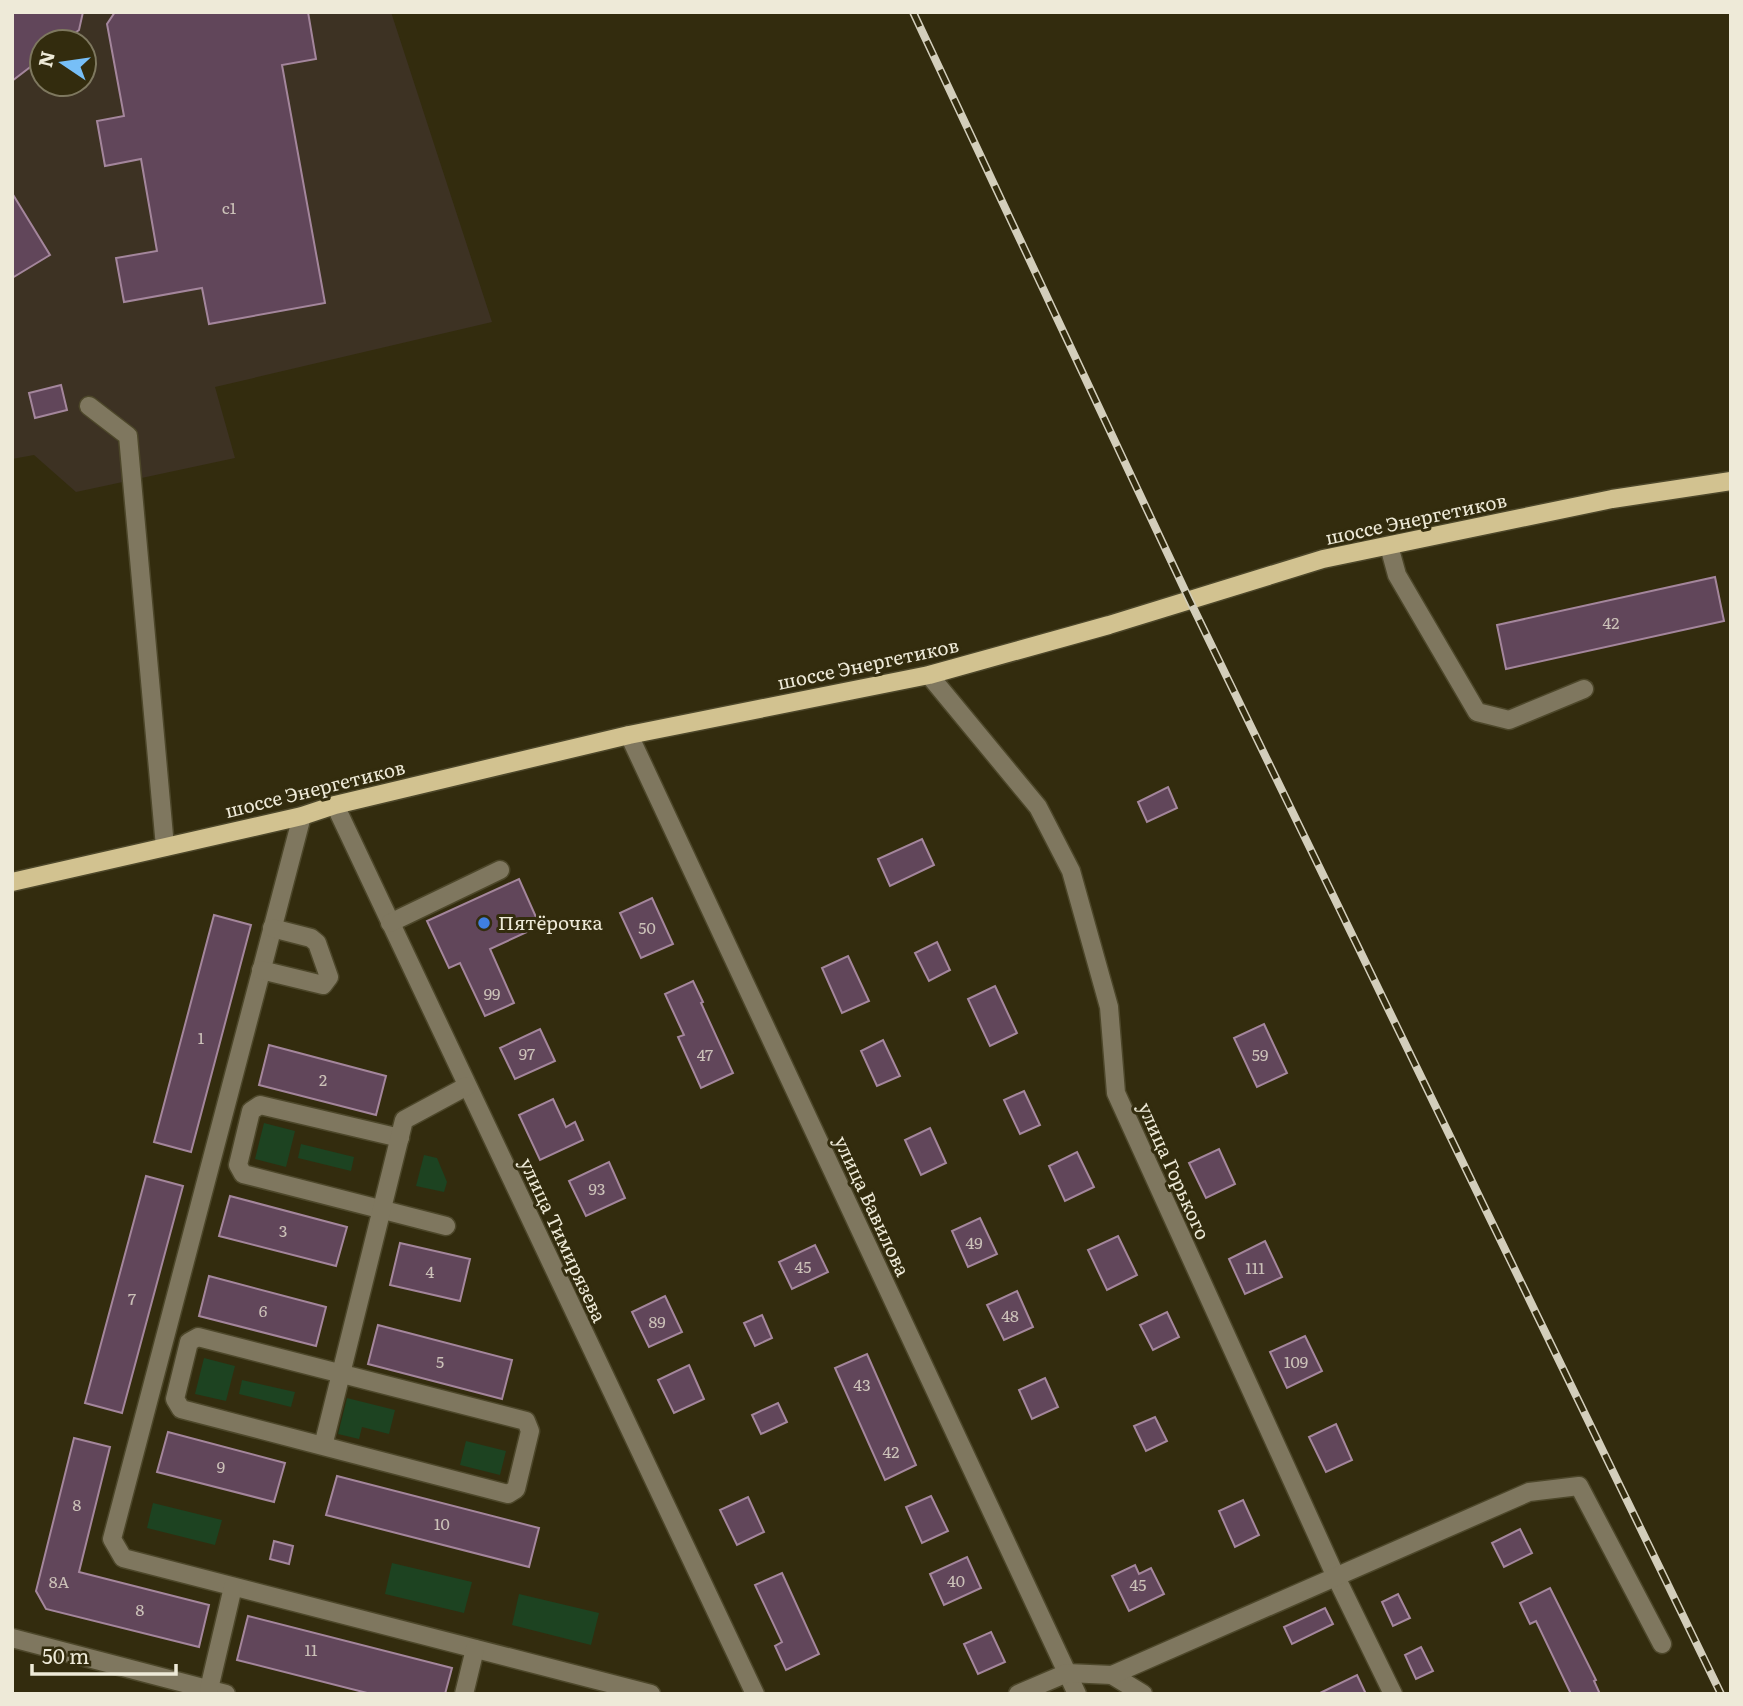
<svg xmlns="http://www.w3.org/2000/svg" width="1743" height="1706" viewBox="0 0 1743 1706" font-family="Literata,serif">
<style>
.industrial{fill:#3d3223;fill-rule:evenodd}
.green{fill:#1d4321}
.building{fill:#61465a;stroke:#a4869c;stroke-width:2}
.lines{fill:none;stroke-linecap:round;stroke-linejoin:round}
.minor-casing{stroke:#4d472a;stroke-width:21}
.major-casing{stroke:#4d472a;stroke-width:21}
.minor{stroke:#7f775f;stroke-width:18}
.major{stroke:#d2c290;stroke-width:18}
.rail-casing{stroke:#d3cebb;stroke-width:8}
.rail{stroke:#332c0e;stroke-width:5;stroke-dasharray:16;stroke-linecap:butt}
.shop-dot{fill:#3f7fe0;stroke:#332c0e;stroke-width:2.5}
.labels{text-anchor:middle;stroke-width:6;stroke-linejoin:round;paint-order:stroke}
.number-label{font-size:16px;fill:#cbc1b8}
.street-label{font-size:19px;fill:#eeead8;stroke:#332c0e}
.poi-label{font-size:19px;fill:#eeead8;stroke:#332c0e;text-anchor:start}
</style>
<rect width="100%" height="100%" fill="#332c0e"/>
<!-- industrial -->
<path class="industrial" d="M12 12H391L492 322 215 387 235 458 76 492 34 455 12 459ZM42 42H84V84H42Z"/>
<!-- green -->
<g class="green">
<path d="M264 1123 295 1131 286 1167 255 1159Z"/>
<path d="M301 1144 354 1157 351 1171 298 1158Z"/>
<path d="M424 1155 437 1158 447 1182 444 1192 416 1186Z"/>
<path d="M204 1358 235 1366 226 1401 195 1394Z"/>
<path d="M242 1380 295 1392 291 1407 239 1394Z"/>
<path d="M347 1398 395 1410 389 1434 362 1427 359 1439 338 1434Z"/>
<path d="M466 1441 506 1451 500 1475 460 1465Z"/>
<path d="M153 1503 222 1520 215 1545 147 1528Z"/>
<path d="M392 1563 472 1582 464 1613 385 1594Z"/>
<path d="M519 1594 599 1613 591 1645 512 1625Z"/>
</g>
<!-- building -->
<g class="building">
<path d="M12 12H83L79 30 63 42H42V58L12 81Z"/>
<path d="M115 12H308L316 59 282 65 325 303 209 324 202 288 124 302 116 258 157 251 141 159 105 166 97 121 124 116 107 24Z"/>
<path d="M12 193 50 255 12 278Z"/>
<path d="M61 385 67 410 35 418 29 393Z"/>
<path d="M1715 577 1724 621 1506 669 1497 625Z"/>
<path d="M1168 787 1177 808 1147 822 1138 802Z"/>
<path d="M922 839 934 865 890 886 878 859Z"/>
<path d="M519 879 540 926 490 949 514 1003 485 1016 460 963 449 968 427 921Z"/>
<path d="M652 898 673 944 641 958 620 913Z"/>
<path d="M214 915 251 925 191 1152 154 1142Z"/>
<path d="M937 942 950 970 929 981 915 953Z"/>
<path d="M848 956 869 1001 842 1013 822 968Z"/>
<path d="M693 981 703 1002 701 1003 733 1073 701 1088 678 1037 684 1035 665 994Z"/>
<path d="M995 986 1017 1033 990 1046 968 999Z"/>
<path d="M1264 1024 1287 1073 1257 1087 1234 1038Z"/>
<path d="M540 1029 555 1061 515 1079 500 1048Z"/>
<path d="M883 1040 900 1076 877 1086 861 1051Z"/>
<path d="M269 1045 386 1076 376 1115 259 1085Z"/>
<path d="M1024 1091 1040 1125 1020 1134 1004 1100Z"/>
<path d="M553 1099 566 1127 575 1122 583 1140 540 1160 519 1115Z"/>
<path d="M930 1128 946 1163 921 1175 905 1140Z"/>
<path d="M1219 1149 1235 1184 1206 1198 1189 1163Z"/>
<path d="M1077 1152 1094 1187 1065 1201 1049 1166Z"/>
<path d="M609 1162 625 1198 586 1216 569 1181Z"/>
<path d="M146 1176 183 1186 122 1413 85 1403Z"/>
<path d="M230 1196 347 1227 336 1266 219 1236Z"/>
<path d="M980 1218 997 1254 968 1267 952 1231Z"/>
<path d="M1118 1236 1137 1275 1107 1290 1088 1250Z"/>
<path d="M1265 1241 1282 1277 1245 1294 1229 1259Z"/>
<path d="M400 1243 470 1259 460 1301 390 1285Z"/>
<path d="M815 1245 828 1272 792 1289 779 1262Z"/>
<path d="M209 1276 326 1307 316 1346 199 1316Z"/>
<path d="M1017 1291 1033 1327 1004 1340 987 1305Z"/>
<path d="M665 1296 682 1332 649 1347 632 1312Z"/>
<path d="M1167 1312 1179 1337 1153 1350 1140 1325Z"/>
<path d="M762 1315 772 1338 755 1346 744 1323Z"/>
<path d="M378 1325 512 1360 502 1399 368 1364Z"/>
<path d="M1305 1336 1322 1371 1287 1388 1270 1352Z"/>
<path d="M867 1354 916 1465 885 1480 835 1368Z"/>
<path d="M689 1365 704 1399 674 1413 658 1380Z"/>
<path d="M1045 1378 1058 1407 1032 1419 1019 1390Z"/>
<path d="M778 1403 787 1422 761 1434 752 1415Z"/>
<path d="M1155 1417 1167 1441 1146 1451 1134 1426Z"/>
<path d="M1336 1424 1352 1460 1326 1472 1309 1437Z"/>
<path d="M168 1432 285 1463 274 1502 157 1472Z"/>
<path d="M74 1438 110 1447 79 1572 209 1605 199 1647 46 1609 36 1591Z"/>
<path d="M337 1476 539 1528 529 1567 326 1515Z"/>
<path d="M931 1496 948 1531 922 1543 906 1507Z"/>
<path d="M748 1497 764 1532 737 1545 720 1510Z"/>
<path d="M1243 1500 1259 1535 1235 1547 1219 1511Z"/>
<path d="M1520 1529 1532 1553 1504 1567 1492 1543Z"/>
<path d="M274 1541 293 1546 289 1564 270 1559Z"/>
<path d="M967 1557 981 1588 944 1605 930 1574Z"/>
<path d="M1135 1565 1139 1574 1151 1568 1164 1594 1129 1611 1112 1576Z"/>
<path d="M782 1573 819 1654 786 1670 775 1646 782 1642 755 1585Z"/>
<path d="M1550 1588 1596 1680 1594 1681 1600 1694H1571L1536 1621 1530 1624 1520 1603Z"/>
<path d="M1398 1594 1410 1618 1393 1626 1382 1602Z"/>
<path d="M1325 1608 1333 1624 1292 1644 1284 1627Z"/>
<path d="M248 1616 452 1668 445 1694H371L237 1660Z"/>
<path d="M991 1632 1005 1662 978 1674 964 1644Z"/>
<path d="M1421 1647 1433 1671 1416 1679 1405 1655Z"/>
<path d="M1357 1675 1366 1694H1318Z"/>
</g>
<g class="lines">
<!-- minor casing -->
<g class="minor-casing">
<g id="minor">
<path d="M89 406 128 436 165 847"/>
<path d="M1389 546 1397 575 1477 712 1509 720 1584 689"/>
<path d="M929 675 1038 807 1071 871 1109 1007 1116 1093 1336 1577 1393 1694"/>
<path d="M629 735 1077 1694"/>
<path d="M335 805 755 1694"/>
<path d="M302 816 112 1539 123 1558 651 1694"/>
<path d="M390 923 500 870"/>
<path d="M261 970 323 985 329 977 317 943 311 938 272 928"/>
<path d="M400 1138 260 1105 251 1111 238 1165 243 1174 446 1226"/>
<path d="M323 1446 508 1494 516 1489 530 1431 526 1421 198 1337 189 1342 175 1399 181 1409 323 1446C350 1338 377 1229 404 1120L467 1086"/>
<path d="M12 1638 226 1694"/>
<path d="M1112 1675 1143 1694"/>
<path d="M209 1689 233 1587"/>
<path d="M464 1694 475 1649"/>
<path d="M1018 1694 1067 1673 1112 1675 1529 1492 1579 1486 1662 1644"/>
</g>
</g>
<!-- major casing -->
<g class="major-casing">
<path id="major" d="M12 882 302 816 335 805 629 735 929 675 1109 625 1323 559 1612 499 1731 481"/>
</g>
<!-- minor -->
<use href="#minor" class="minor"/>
<!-- major -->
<use href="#major" class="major"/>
<!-- rail casing -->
<g class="rail-casing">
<path id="rail" d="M913 12 1189 599 1721 1694"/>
</g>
<!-- rail -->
<use href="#rail" class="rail"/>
</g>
<!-- markers -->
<circle class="shop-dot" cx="484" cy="923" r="7"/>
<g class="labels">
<!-- number labels -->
<g class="number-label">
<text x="229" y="214">с1</text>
<text x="1611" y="629">42</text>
<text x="647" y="934">50</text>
<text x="492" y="1000">99</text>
<text x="201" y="1044">1</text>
<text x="527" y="1060">97</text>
<text x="705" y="1061">47</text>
<text x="1260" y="1061">59</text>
<text x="323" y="1086">2</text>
<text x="597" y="1195">93</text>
<text x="283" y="1237">3</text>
<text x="974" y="1249">49</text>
<text x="803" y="1273">45</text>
<text x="1255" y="1274">111</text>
<text x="430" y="1278">4</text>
<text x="132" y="1305">7</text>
<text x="263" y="1317">6</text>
<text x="1010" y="1322">48</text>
<text x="657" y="1328">89</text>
<text x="440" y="1368">5</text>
<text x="1296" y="1368">109</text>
<text x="862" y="1391">43</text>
<text x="891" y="1458">42</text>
<text x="221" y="1473">9</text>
<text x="77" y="1511">8</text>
<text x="442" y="1530">10</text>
<text x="956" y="1587">40</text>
<text x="59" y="1588">8А</text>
<text x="1138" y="1591">45</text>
<text x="140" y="1616">8</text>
<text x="311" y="1656">11</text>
</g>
<!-- street labels -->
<g class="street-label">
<text transform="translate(1416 519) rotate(-12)" y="7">шоссе Энергетиков</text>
<text transform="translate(868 664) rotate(-12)" y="7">шоссе Энергетиков</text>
<text transform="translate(315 789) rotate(-14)" y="7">шоссе Энергетиков</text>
<text transform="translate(1174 1171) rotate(66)" y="7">улица Горького</text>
<text transform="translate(872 1206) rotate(65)" y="7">улица Вавилова</text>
<text transform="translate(563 1240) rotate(65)" y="7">улица Тимирязева</text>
</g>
<!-- poi labels -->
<g class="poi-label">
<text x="498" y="930">Пятёрочка</text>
</g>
</g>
<!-- border -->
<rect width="1743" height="1706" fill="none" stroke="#eeead8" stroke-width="28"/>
<!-- north arrow -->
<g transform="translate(63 63) rotate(283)"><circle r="33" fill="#332c0e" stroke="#7e785f" stroke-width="2"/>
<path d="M0-5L12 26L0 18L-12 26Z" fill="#77bff7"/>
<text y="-10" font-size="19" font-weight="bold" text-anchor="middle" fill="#eeead8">N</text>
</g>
<!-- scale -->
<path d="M32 1664v10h144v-10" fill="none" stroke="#eeead8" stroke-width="3.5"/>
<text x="42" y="1664" font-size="21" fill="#eeead8" stroke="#332c0e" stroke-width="5" paint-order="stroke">50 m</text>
</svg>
